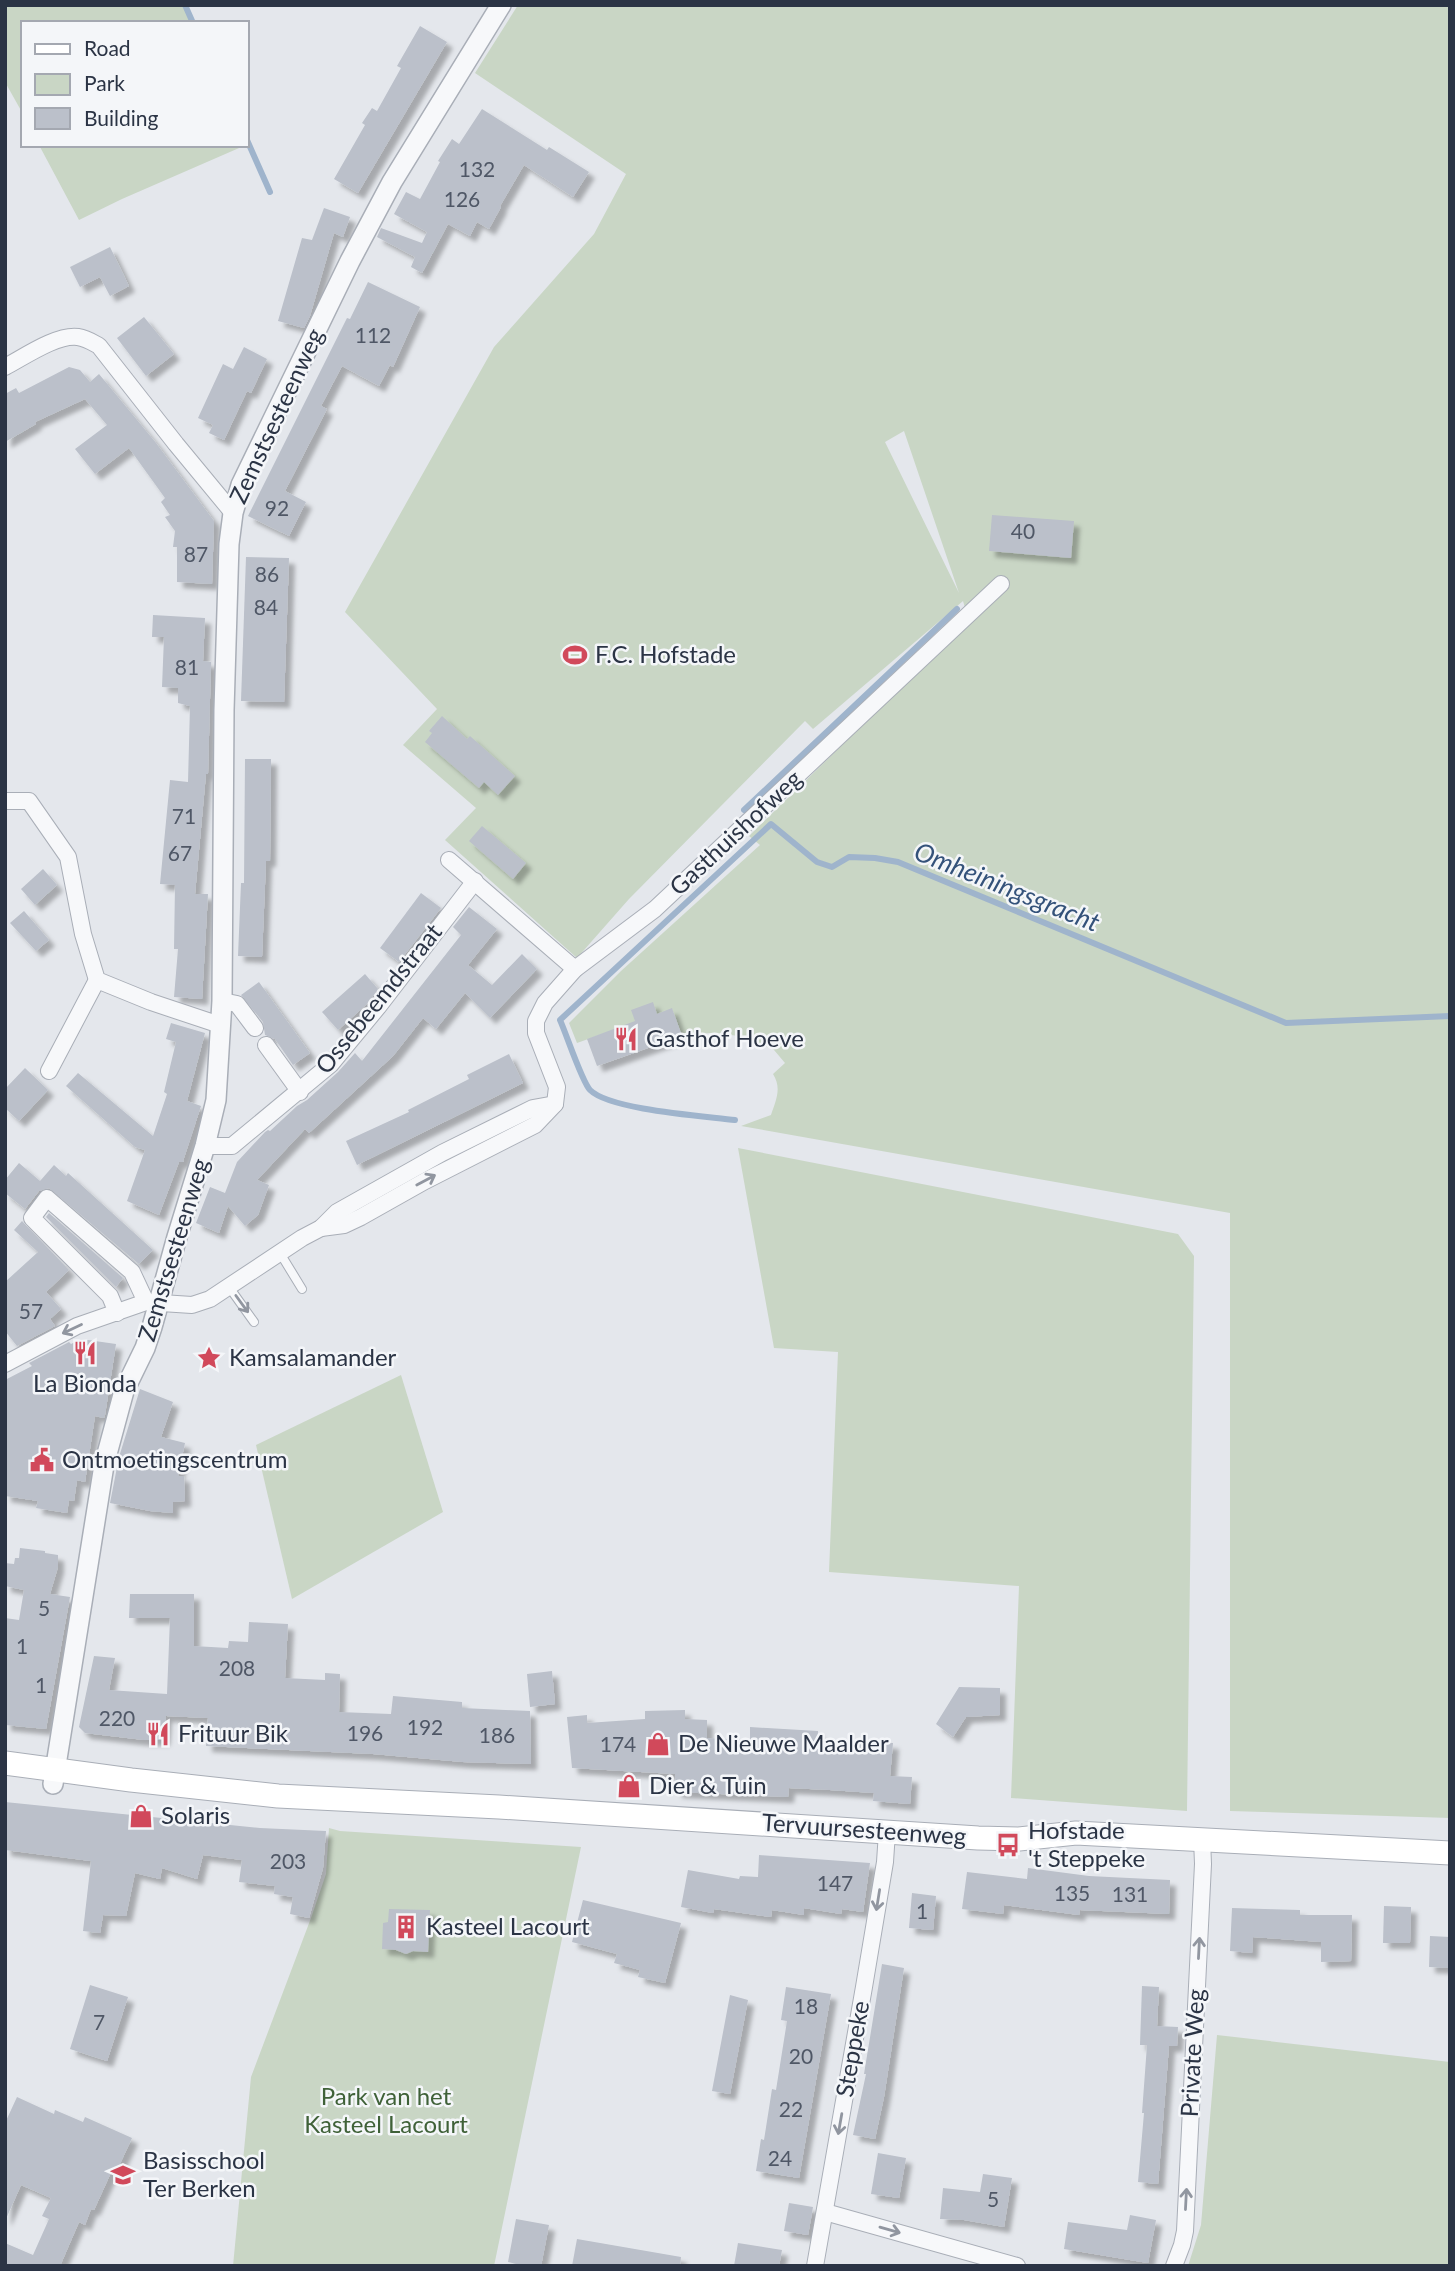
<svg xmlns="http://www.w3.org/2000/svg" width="1455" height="2271" viewBox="0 0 1455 2271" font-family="Lato,sans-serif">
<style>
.green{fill:#c9d6c5;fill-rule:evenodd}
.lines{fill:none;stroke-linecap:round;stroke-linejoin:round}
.stream{stroke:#9fb4cc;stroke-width:6}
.building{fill:#bbc0ca;filter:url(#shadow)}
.service-casing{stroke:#a9aeb7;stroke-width:10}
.minor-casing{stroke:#a9aeb7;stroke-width:18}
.tertiary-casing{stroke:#a9aeb7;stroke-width:22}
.secondary-casing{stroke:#a9aeb7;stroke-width:25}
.service{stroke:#f7f8fa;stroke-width:8}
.minor{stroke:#f7f8fa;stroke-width:16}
.tertiary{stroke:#f7f8fa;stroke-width:19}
.secondary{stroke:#fff;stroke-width:23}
.oneway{stroke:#9196a0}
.labels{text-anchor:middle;stroke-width:5;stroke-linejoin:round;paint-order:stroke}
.number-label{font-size:21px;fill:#4f5766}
.street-label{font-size:24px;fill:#2b3445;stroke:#f4f6f9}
.poi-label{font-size:24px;fill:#2b3445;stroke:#f4f6f9;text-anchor:start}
.park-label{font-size:24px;fill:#3f6138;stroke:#f4f6f9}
.water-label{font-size:26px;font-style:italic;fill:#34527a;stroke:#f4f6f9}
</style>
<defs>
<filter id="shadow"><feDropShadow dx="6" dy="6" stdDeviation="2" flood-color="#0004"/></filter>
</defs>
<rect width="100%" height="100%" fill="#e4e7ec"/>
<!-- green -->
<g class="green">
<path d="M5 5H186L194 23H23V114L5 82Z"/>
<path d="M518 5H1450V1818L1230 1811V1213L741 1126 771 1115C776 1100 782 1088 773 1074L785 1063 774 1050 740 1036 710 1033 682 1036 672 1009 577 1043 569 1023 621 971 760 845 749 836 969 621 963 601 813 729 805 721 629 899 577 958 445 840 476 808 403 745 437 709 345 612 494 347 594 234 626 174 475 73ZM904 431 959 593 885 442Z"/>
<path d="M39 145H246L122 199 79 220Z"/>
<path d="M738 1148 1178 1234 1194 1256 1187 1811 1011 1798 1019 1586 829 1572 838 1352 774 1348Z"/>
<path d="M401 1375 443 1512 292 1599 256 1445Z"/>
<path d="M329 1828 340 1831 581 1847 494 2266H233L251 2077 311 1918 326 1874Z"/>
<path d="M1217 2035 1450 2062V2266H1188L1201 2225Z"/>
</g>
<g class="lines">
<!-- stream -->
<g class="stream">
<path d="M185 5 193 23"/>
<path d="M247 140 270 192"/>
<path d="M744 810 957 609"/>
<path d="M735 1120C704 1116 610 1110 590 1090 582 1082 566 1033 560 1020L771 824 817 862 832 867 849 857 875 858 898 862 1286 1023 1450 1016"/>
</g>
</g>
<!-- building -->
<g class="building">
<path d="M420 26 447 42 358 193 334 179 365 125 362 123 372 108 377 111 401 68 397 66Z"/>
<path d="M482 109 547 150 549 147 589 172 573 197 524 165 500 206 501 207 489 229 477 222 470 236 448 224 422 273 411 267 415 257 377 237 381 228 422 243 427 232 394 214 406 192 420 199 440 162 438 161 452 139 459 144Z"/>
<path d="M324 208 350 217 343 237 334 233 310 316 304 328 278 321 302 238 312 240Z"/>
<path d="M110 247 129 286 110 296 100 277 80 287 70 267Z"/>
<path d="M368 282 420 307 393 367 390 365 379 386 342 366 321 406 327 409 285 491 306 502 289 536 248 516 347 318 350 319Z"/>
<path d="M144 317 174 354 146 376 117 338Z"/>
<path d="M244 347 267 359 251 393 247 391 224 440 209 433 213 425 198 418 223 364 233 369Z"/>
<path d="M69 367 80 370 90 382 99 374 156 443 214 521 212 584 177 582V547H173L175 531 165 517 170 515 161 502 165 498 129 448 95 474 75 449 107 425 85 399 35 422 36 424 5 442V394L16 388 19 393Z"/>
<path d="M992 515 1074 521 1071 558 989 551Z"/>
<path d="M246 557 289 558 284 702 241 701Z"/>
<path d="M153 615 205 618 203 661 211 662 208 774H206L195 894H208L202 999 174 997 178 949H174L175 885 160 884 170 780 188 782 190 706 178 703V688L162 687 164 637H152Z"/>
<path d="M442 716 467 739 470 736 515 776 498 795 484 782 479 788 425 742 432 733 429 731Z"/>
<path d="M245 759H271L270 861H266L262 957 238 956 241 883H244Z"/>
<path d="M482 826 526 863 513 879 469 841Z"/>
<path d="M43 869 57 885 35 905 21 889Z"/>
<path d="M421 893 441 908 399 962 380 948Z"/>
<path d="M469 907 497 929 468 965 492 985 522 954 537 969 490 1018 465 993 436 1029 423 1018 393 1056 309 1133 305 1129 257 1180 269 1185 258 1215 245 1226 228 1206 219 1233 196 1223 210 1187 225 1193 237 1162 265 1132 268 1130 270 1131 297 1106 307 1100 338 1072 355 1053 362 1061 461 935 453 927Z"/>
<path d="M24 911 49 940 36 951 10 923Z"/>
<path d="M365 974 378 989 368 1003 338 1030 322 1012Z"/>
<path d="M259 982 310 1053 293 1065 275 1039 265 1035 263 1022 241 995Z"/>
<path d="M653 1002 657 1014 672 1008 682 1036 597 1066 587 1039 635 1021 631 1010Z"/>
<path d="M171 1023 205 1033 187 1101 201 1106 183 1161 184 1162H179L159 1215 127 1201 145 1150 135 1147 66 1086 78 1073 153 1136 167 1094 164 1092 176 1042 166 1039Z"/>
<path d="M509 1054 523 1083 357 1165 346 1141 409 1112 408 1110 469 1079 467 1075Z"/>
<path d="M25 1068 48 1090 19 1121 5 1108V1089Z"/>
<path d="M19 1163 40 1181 54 1165 66 1176 68 1173 153 1250 139 1264 49 1188 39 1191 25 1209 5 1193V1180Z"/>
<path d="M49 1213 123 1278 116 1287 46 1217Z"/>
<path d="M22 1221 69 1270 46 1292 61 1309 50 1319 55 1326 17 1346 5 1331V1282L38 1252 14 1230Z"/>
<path d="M81 1339 116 1344 105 1415 104 1418 95 1416 85 1482 77 1480 74 1501 69 1500 67 1513 36 1508 38 1501 5 1496V1380L32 1366 29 1363 69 1342 71 1344Z"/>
<path d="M140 1389 173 1402 161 1437 185 1443 178 1476H184L185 1501 173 1502V1513L150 1511 110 1503 119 1457Z"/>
<path d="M20 1548 45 1551V1553L58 1555V1567L50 1594 70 1597 46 1729 5 1725V1618L19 1620 24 1590 5 1586V1563L14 1564 15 1558H19Z"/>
<path d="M130 1594H194V1646L228 1648 229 1641 248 1642 249 1622 288 1624 285 1678 325 1680V1673L340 1674 339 1712 391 1714 393 1696 462 1702V1708L530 1711 531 1764 463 1762 373 1754 206 1746 208 1718 166 1716 164 1740H144L85 1733 79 1727 94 1656 115 1658 109 1690 167 1694 170 1618H129Z"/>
<path d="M552 1671 555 1704 530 1707 527 1674Z"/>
<path d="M959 1687 1000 1688V1715L966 1717 953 1737 936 1724Z"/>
<path d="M685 1710V1719L707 1720V1738L750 1740V1727L818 1731V1739L893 1743 890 1776 912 1777 910 1804 873 1801 874 1793 830 1790 789 1788 788 1797 676 1792 675 1774 572 1768 567 1717 587 1715V1723L645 1719V1711Z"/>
<path d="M5 1802 260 1828 326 1831 323 1868 309 1918 290 1914 293 1897 274 1894 275 1886 239 1882 242 1860 203 1855 197 1879 162 1868 160 1879 135 1873 126 1916 103 1915 100 1933 83 1931 91 1861 5 1850Z"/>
<path d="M759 1855 870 1863 863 1912 842 1909 841 1914 804 1908V1915L772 1910 771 1917 714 1909 713 1913 681 1907 688 1870 739 1879 740 1876 758 1877Z"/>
<path d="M1028 1868 1089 1876 1170 1880 1169 1914 1080 1910 1079 1915 1004 1905 1003 1914 962 1909 967 1872 1027 1879Z"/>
<path d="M912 1893 936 1896 933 1930 909 1928Z"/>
<path d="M583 1900 681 1923 665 1983 638 1977 640 1970 614 1963 617 1954 572 1942Z"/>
<path d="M1384 1906 1411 1907 1410 1943H1383Z"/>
<path d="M1232 1908 1300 1910V1915H1352L1351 1961 1321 1962V1942L1253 1937 1252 1953 1230 1951Z"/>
<path d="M389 1909 430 1910 428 1952 413 1951 406 1954 396 1950 382 1949 383 1923 388 1922Z"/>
<path d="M1430 1936 1450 1937V1968L1429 1967Z"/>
<path d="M882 1964 904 1968 884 2097 875 2139 853 2135 866 2074H864Z"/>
<path d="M90 1985 128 1997 107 2061 70 2049Z"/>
<path d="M1142 1986 1159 1987 1157 2026 1178 2027 1177 2046H1169L1158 2184 1138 2182 1144 2113H1142L1147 2045H1140Z"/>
<path d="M786 1987 831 1994 799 2178 756 2171 761 2139 764 2140 772 2089 776 2090 787 2021 781 2020Z"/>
<path d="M730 1995 748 2000 730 2094 712 2091Z"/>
<path d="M17 2097 54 2114 55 2110 83 2122 85 2117 132 2138 118 2168 114 2166 94 2210 91 2209 85 2225 79 2222 60 2266H5V2243L33 2255 49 2219 42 2216 51 2198 21 2185 5 2221V2123Z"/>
<path d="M878 2153 906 2158 899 2198 871 2194Z"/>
<path d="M983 2174 1012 2178 1004 2227 964 2220 940 2219 943 2188 980 2192Z"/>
<path d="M789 2203 813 2207 808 2235 784 2231Z"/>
<path d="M1130 2215 1156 2220 1148 2263 1064 2249 1068 2222 1127 2230Z"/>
<path d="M516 2219 549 2225 541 2266H525L508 2262Z"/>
<path d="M577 2239 681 2257 680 2266H572Z"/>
<path d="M738 2243 782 2250 779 2266H734Z"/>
</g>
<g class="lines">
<!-- service casing -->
<g class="service-casing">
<g id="service">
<path d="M280 1253 302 1289"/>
<path d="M229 1287 254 1322"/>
</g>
</g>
<!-- minor casing -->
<g class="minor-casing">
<g id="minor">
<path d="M5 367C24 357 57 334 78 337 86 338 92 342 99 346L176 444 233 513"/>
<path d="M5 801H29L68 857 83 934 97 980 151 1002 220 1025"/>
<path d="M449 860 575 969"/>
<path d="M222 1001 237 1004 255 1028"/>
<path d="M266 1045 300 1092"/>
<path d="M49 1071 97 980"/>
<path d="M205 1146H232L331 1064 378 1007 475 881"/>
<path d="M321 1228 344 1225 361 1217 425 1181 535 1125 555 1104 557 1087 536 1033V1021L545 1003 575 969 655 909 1001 584"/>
<path d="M117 1313 110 1296 32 1218 47 1198 132 1272 146 1302"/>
<path d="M5 1364 77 1326 146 1302 192 1305 210 1299 302 1238 321 1228 337 1212 442 1153 533 1108 555 1104"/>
<path d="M825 2212 1017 2266"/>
<path d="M815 2266 864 1987 885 1862 887 1832"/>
<path d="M1174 2266 1182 2245 1185 2231 1203 1864 1202 1839"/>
</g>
</g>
<!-- tertiary casing -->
<g class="tertiary-casing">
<path id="tertiary" d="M53 1784 104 1465 124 1391 145 1348 152 1327 177 1237 205 1146 216 1100 222 1001 224 710 229 544 233 513 241 485 350 261 392 182 501 5"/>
</g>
<!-- secondary casing -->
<g class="secondary-casing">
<path id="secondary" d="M5 1763 131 1780 278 1796 499 1807 978 1838 1019 1839 1076 1833 1450 1853"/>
</g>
<!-- service -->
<use href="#service" class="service"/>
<!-- minor -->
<use href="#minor" class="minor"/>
<!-- tertiary -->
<use href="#tertiary" class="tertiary"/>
<!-- secondary -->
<use href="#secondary" class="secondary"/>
</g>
<!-- one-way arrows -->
<defs><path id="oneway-shaft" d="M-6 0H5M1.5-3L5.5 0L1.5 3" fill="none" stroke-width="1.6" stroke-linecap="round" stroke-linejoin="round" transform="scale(1.75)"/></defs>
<g class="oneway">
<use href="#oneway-shaft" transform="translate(426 1180) rotate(-28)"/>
<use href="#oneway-shaft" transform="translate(242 1304) rotate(54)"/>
<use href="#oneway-shaft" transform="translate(72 1329) rotate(155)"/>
<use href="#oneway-shaft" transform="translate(878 1900) rotate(99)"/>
<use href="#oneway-shaft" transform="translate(1199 1948) rotate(-87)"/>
<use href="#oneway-shaft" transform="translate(840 2124) rotate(100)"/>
<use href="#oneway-shaft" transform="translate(1186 2199) rotate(-87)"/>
<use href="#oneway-shaft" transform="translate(890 2230) rotate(16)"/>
</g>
<!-- icons -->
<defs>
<g id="stadium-bare" transform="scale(1.89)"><path d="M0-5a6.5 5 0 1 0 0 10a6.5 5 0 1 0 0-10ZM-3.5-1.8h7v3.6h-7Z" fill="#d1495b" stroke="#f4f6f9" stroke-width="2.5" paint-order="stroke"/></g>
<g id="restaurant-bare" transform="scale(1.89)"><path d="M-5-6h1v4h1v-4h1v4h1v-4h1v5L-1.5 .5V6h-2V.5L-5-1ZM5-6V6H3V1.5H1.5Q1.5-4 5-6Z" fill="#d1495b" stroke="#f4f6f9" stroke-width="2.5" paint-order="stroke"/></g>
<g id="sight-bare" transform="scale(1.89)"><path d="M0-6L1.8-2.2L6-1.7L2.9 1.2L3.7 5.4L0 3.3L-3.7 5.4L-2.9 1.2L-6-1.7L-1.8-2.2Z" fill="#d1495b" stroke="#f4f6f9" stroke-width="2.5" paint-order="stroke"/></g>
<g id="civic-bare" transform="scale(1.89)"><path d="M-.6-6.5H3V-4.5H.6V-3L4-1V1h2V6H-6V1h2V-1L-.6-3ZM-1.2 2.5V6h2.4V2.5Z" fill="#d1495b" stroke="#f4f6f9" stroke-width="2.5" paint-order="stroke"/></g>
<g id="shop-bare" transform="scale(1.89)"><path d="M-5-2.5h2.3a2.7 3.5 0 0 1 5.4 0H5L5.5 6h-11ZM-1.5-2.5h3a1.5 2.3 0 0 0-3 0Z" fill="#d1495b" stroke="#f4f6f9" stroke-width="2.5" paint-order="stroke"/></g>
<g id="bus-bare" transform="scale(1.89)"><path d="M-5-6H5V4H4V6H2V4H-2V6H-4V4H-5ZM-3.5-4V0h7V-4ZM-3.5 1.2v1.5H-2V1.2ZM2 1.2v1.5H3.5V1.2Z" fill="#d1495b" stroke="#f4f6f9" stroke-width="2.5" paint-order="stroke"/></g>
<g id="building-bare" transform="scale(1.89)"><path d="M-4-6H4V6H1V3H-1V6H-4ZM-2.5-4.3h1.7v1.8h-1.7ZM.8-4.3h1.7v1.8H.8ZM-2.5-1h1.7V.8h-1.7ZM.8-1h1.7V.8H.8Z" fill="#d1495b" stroke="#f4f6f9" stroke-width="2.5" paint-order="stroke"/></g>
<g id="school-bare" transform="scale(1.89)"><path d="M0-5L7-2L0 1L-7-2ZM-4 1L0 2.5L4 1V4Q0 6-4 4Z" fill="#d1495b" stroke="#f4f6f9" stroke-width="2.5" paint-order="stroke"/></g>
</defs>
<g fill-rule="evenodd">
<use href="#stadium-bare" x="575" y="655"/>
<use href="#restaurant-bare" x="626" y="1039"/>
<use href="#restaurant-bare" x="85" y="1353"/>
<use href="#sight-bare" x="209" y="1358"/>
<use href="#civic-bare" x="42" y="1460"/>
<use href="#restaurant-bare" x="158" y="1734"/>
<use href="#shop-bare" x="658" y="1744"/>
<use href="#shop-bare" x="629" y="1786"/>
<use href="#shop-bare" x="141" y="1816"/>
<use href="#bus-bare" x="1008" y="1845"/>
<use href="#building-bare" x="406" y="1927"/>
<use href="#school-bare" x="123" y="2175"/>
</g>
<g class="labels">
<!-- number labels -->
<g class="number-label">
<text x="477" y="177">132</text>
<text x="462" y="207">126</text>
<text x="373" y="343">112</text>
<text x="277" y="516">92</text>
<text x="1023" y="539">40</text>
<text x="196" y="562">87</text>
<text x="267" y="582">86</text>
<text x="266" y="615">84</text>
<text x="187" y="675">81</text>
<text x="184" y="824">71</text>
<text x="180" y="861">67</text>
<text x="31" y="1319">57</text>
<text x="44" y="1616">5</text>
<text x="22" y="1654">1</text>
<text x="237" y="1676">208</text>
<text x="41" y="1693">1</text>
<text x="117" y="1726">220</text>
<text x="425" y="1735">192</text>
<text x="365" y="1741">196</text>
<text x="497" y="1743">186</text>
<text x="618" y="1752">174</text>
<text x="288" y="1869">203</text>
<text x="835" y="1891">147</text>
<text x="1072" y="1901">135</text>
<text x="1130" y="1902">131</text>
<text x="922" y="1919">1</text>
<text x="806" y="2014">18</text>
<text x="99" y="2030">7</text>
<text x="801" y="2064">20</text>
<text x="791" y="2117">22</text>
<text x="780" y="2166">24</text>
<text x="993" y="2207">5</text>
</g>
<!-- street labels -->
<g class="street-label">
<text transform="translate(277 416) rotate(-65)" y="8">Zemstsesteenweg</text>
<text transform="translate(736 833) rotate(-43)" y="8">Gasthuishofweg</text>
<text transform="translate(379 999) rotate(-51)" y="8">Ossebeemdstraat</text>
<text transform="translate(174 1250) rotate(-73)" y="8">Zemstsesteenweg</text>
<text transform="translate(864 1830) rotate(4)" y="8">Tervuursesteenweg</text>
<text transform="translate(853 2049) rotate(-80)" y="8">Steppeke</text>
<text transform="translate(1193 2053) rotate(-87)" y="8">Private Weg</text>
</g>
<!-- poi labels -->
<g class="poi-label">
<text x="595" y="663">F.C. Hofstade</text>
<text x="646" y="1047">Gasthof Hoeve</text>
<text x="229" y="1366">Kamsalamander</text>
<text x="85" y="1392" text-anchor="middle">La Bionda</text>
<text x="62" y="1468">Ontmoetingscentrum</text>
<text x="178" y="1742">Frituur Bik</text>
<text x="678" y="1752">De Nieuwe Maalder</text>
<text x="649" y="1794">Dier &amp; Tuin</text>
<text x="161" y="1824">Solaris</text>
<text x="1028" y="1839">Hofstade<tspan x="1028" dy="28">'t Steppeke</tspan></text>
<text x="426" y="1935">Kasteel Lacourt</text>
<text x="143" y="2169">Basisschool<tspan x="143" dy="28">Ter Berken</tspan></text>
</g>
<!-- park labels -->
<g class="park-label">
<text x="386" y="2105">Park van het<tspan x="386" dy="28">Kasteel Lacourt</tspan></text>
</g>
<!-- water labels -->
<g class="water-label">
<text transform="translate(1007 887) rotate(22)" y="9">Omheiningsgracht</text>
</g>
</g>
<!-- border -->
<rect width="1455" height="2271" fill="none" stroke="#2b3445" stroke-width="14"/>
<!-- legend -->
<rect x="21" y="21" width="228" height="126" fill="#f4f6f9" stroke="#a4a8b1" stroke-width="2"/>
<rect x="35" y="44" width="35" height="10" fill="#ffffff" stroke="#a4a8b1" stroke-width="2"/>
<text x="84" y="56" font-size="21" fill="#2b3445">Road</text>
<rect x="35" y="74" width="35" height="21" fill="#c9d6c5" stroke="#a4a8b1" stroke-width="2"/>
<text x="84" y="91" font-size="21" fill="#2b3445">Park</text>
<rect x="35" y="108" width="35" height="21" fill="#bbc0ca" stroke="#a4a8b1" stroke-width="2"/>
<text x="84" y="126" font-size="21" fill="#2b3445">Building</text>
</svg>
